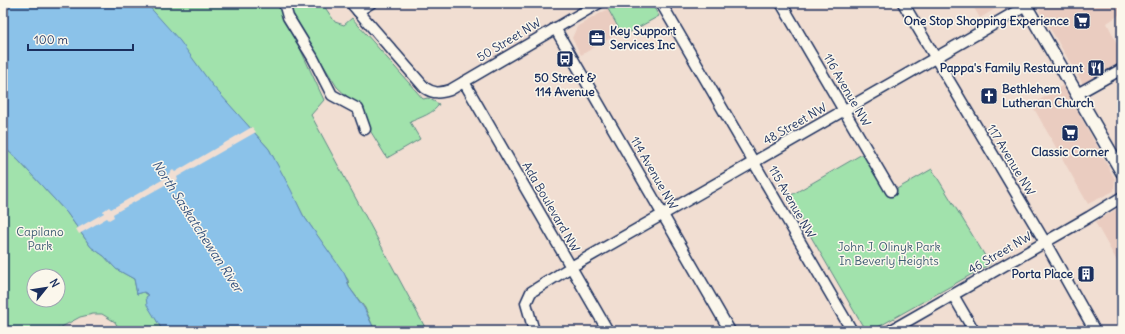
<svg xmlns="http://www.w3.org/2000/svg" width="1125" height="334" viewBox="0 0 1125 334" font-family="Delius,sans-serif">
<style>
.built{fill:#eaccc0}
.green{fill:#a1e2ac;stroke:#5e8885;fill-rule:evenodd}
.water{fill:#8bc2e9;stroke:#5e87b1}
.pier{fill:#f1ded2}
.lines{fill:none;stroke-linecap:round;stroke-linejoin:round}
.minor-casing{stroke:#1b2f5e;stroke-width:13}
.major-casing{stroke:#1b2f5e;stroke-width:15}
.minor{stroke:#fbf7ec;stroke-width:10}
.major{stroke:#fbf7ec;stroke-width:12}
.labels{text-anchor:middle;stroke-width:3;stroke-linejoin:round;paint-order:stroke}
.poi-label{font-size:12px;font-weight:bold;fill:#1b2f5e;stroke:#fbf7ec;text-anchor:end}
.street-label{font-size:12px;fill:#1b2f5e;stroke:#fbf7ec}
.park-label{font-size:12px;fill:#3c5c72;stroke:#fbf7ec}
.water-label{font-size:13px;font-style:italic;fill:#375481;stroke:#fbf7ec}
</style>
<rect width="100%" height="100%" fill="#f1ded2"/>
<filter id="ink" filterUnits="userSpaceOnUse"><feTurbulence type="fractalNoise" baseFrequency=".025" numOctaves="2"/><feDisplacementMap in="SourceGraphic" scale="8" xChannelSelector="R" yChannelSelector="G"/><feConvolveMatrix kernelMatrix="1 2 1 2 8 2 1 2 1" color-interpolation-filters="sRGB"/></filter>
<g filter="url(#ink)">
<!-- built -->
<g class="built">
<path d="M971 3H1005L980 18Z"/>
<path d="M1050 3H1122V13L1107 23 1122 54V61L1083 84 1039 10Z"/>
<path d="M608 9 621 32 581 55 572 38 576 29 578 26Z"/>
<path d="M1063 85 1115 179 1114 191 1088 204 1032 105Z"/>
<path d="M1122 206V270L1095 222Z"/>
</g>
<!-- green -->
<g class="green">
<path d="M145 3H279L324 100 311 115 427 331H375L365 308 349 287 348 280 344 274 303 215 269 149 211 85Z"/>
<path d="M288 3H322L335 22 344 25 352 18 423 99 428 98 439 104C435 113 419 118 410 122L420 139 387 158 371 132 365 113 337 87 294 18Z"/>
<path d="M618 3H651L659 16 623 36 608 9Z"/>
<path d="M3 146 19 161 67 213 91 247 104 256 116 269 134 279 137 294 144 292 149 296 154 316 163 331H120L115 322 102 314H93L80 317 54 331H3ZM34 276H58V300H34Z"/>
<path d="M864 153 888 194 932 169 990 264 871 331 865 330 788 197Z"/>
</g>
<!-- water -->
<path class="water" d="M3 3H146L180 41 212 85 269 149 291 190 303 215 344 273 347 280 349 287 364 308 375 331H163L147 305 146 297 149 295 144 292 137 294 134 279 116 269 104 256 91 247 67 213 19 161 3 146Z"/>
<!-- pier -->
<path class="pier" d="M252 127 256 132 177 177 178 180 173 183 172 181 113 214 114 217 109 220 107 218 79 234 76 229 104 213 103 211 109 207 111 209 169 176 168 174 173 170 175 172Z"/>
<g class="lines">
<!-- minor casing -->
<g class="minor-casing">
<g id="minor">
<path d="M284 3 288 17 313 58 332 95 358 109 365 129"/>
<path d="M351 3 425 88C434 94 440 93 450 90L599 3"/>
<path d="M661 3 852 331"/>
<path d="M781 3 891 191"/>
<path d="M903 3 1045 242 1095 331"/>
<path d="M358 11 371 3"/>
<path d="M555 28 730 331"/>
<path d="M464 82 571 267 531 292 526 303 534 331"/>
<path d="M1077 94 1122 69"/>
<path d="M953 295 974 331"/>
<path d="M608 331 571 267 1031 3"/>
<path d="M890 331 1089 217 1122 197"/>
</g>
</g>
<!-- major casing -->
<g class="major-casing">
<path id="major" d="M1024 3 1122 172"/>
</g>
<!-- minor -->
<use href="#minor" class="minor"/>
<!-- major -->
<use href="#major" class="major"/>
</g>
</g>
<!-- icons -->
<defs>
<g id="supermarket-square" transform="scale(0.9)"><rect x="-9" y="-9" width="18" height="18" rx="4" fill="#1b2f5e" stroke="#fbf7ec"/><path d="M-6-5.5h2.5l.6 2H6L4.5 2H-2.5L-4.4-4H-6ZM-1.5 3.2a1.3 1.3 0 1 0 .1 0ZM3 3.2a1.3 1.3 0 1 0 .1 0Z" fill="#fff"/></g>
<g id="office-square" transform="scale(0.9)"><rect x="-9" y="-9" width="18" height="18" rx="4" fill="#1b2f5e" stroke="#fbf7ec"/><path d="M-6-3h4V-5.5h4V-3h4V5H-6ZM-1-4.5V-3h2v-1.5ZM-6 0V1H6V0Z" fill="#fff"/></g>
<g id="bus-square" transform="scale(0.9)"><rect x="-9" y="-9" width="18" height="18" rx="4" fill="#1b2f5e" stroke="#fbf7ec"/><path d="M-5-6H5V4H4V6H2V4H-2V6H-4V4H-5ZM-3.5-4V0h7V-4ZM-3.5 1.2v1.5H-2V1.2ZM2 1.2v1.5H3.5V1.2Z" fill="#fff"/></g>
<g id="restaurant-square" transform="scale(0.9)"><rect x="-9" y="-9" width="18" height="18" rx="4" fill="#1b2f5e" stroke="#fbf7ec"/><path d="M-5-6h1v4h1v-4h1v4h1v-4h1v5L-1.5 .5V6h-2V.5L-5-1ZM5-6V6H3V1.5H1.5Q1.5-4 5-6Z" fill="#fff"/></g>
<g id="church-square" transform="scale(0.9)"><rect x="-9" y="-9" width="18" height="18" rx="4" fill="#1b2f5e" stroke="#fbf7ec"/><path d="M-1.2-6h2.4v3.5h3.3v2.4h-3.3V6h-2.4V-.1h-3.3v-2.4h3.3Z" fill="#fff"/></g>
<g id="building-square" transform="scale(0.9)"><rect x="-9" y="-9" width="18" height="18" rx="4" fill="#1b2f5e" stroke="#fbf7ec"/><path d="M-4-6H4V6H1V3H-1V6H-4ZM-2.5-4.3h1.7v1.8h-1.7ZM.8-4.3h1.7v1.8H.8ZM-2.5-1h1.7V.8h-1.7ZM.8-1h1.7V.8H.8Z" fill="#fff"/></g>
</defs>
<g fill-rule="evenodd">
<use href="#supermarket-square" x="1082" y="21"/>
<use href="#office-square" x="597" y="38"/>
<use href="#bus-square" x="565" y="59"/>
<use href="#restaurant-square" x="1096" y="68"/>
<use href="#church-square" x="989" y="96"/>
<use href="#supermarket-square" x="1070" y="133"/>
<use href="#building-square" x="1086" y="274"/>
</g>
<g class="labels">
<!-- poi labels -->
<g class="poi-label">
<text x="1069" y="25">One Stop Shopping Experience</text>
<text x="610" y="35" text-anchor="start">Key Support<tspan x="610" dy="14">Services Inc</tspan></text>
<text x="1083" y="72">Pappa's Family Restaurant</text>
<text x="565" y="82" text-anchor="middle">50 Street &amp;<tspan x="565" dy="14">114 Avenue</tspan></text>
<text x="1002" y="93" text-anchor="start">Bethlehem<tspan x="1002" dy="14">Lutheran Church</tspan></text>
<text x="1070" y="156" text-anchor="middle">Classic Corner</text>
<text x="1073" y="278">Porta Place</text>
</g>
<!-- street labels -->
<g class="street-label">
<text transform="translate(509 40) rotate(-31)" y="4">50 Street NW</text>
<text transform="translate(847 90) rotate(60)" y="4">116 Avenue NW</text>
<text transform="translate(795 124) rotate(-30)" y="4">48 Street NW</text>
<text transform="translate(1011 160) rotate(59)" y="4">117 Avenue NW</text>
<text transform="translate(654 173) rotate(60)" y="4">114 Avenue NW</text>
<text transform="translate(792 202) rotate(60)" y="4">115 Avenue NW</text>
<text transform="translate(551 207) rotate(60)" y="4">Ada Boulevard NW</text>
<text transform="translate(1000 253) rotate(-30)" y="4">46 Street NW</text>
</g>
<!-- park labels -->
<g class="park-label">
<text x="40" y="236">Capilano<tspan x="40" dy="14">Park</tspan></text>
<text x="889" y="251">John J. Olinyk Park<tspan x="889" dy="14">In Beverly Heights</tspan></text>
</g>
<!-- water labels -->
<g class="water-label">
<text transform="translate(198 226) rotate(57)" y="5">North Saskatchewan River</text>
</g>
</g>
<!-- margin -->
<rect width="1125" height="334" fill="none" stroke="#fbf7ec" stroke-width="16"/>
<rect x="8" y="8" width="1109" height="318" fill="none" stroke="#1b2f5e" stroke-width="1.5" filter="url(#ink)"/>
<!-- north arrow -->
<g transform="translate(46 288) rotate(60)"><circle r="19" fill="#fbf7ec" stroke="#a1a7b3"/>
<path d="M0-3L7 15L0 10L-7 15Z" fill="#1b2f5e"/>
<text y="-6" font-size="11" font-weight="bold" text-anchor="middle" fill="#1b2f5e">N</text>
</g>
<!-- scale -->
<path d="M28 44v6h105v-6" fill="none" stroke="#1b2f5e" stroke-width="2"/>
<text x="34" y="44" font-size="12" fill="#1b2f5e" stroke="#fbf7ec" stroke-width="3" paint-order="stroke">100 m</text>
</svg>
